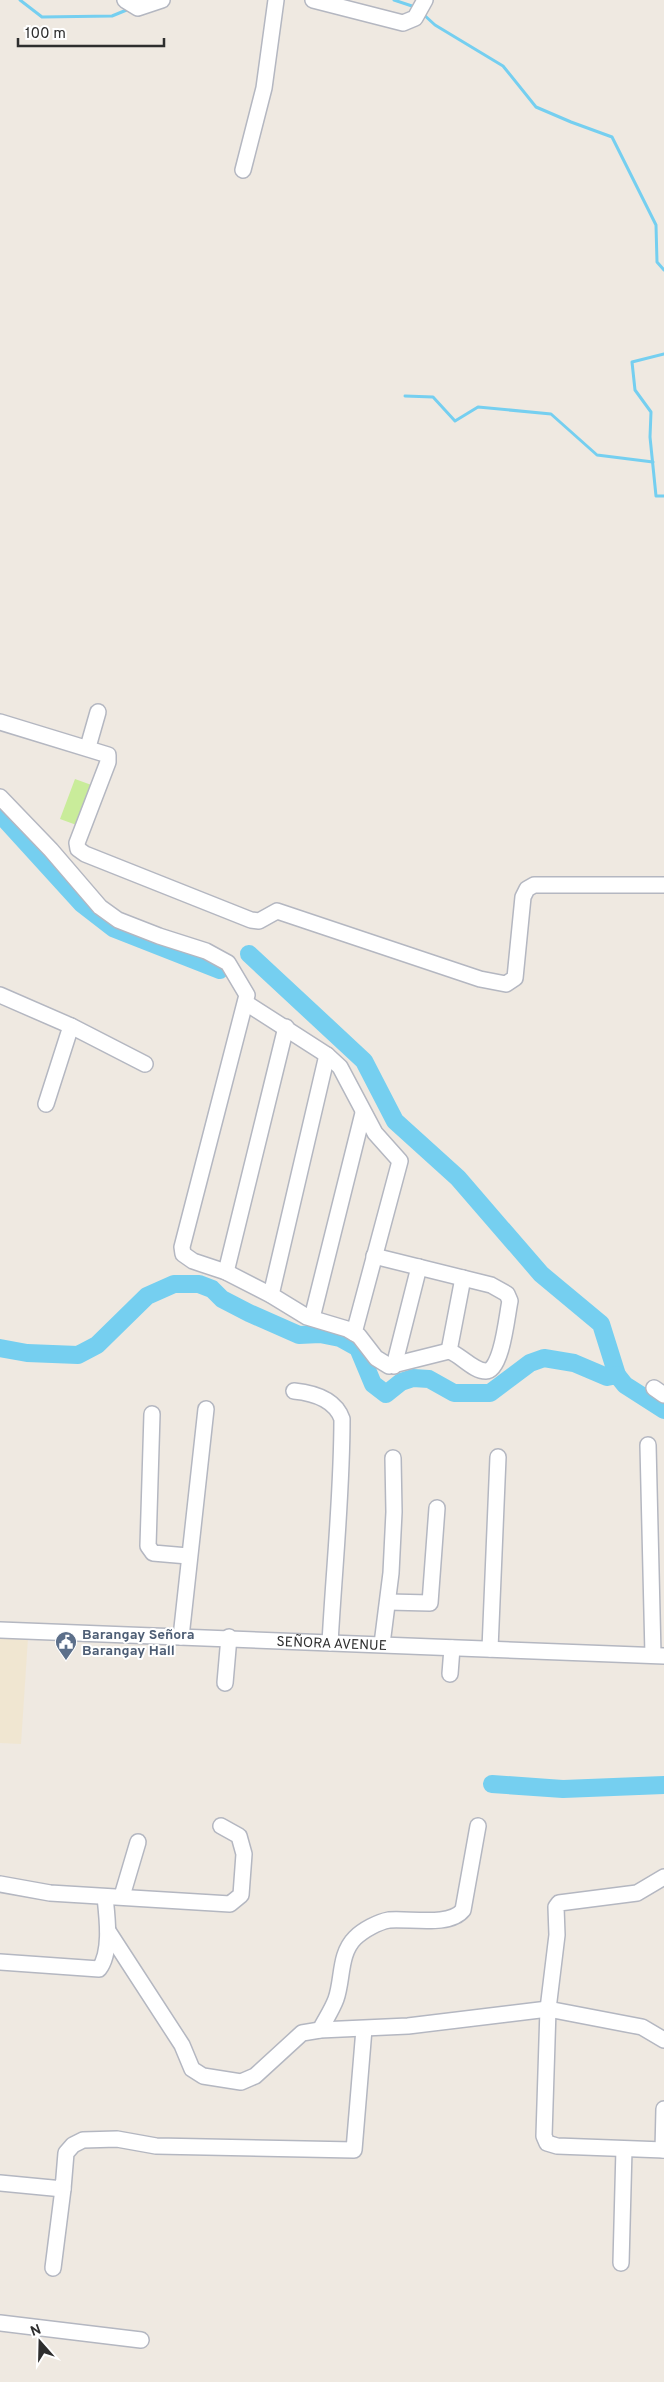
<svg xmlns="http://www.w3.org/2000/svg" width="664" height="2382" viewBox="0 0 664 2382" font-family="Overpass,sans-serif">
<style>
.education{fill:#f0e6d1}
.pitch{fill:#c9ec9a}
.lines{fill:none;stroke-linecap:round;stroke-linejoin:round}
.stream{stroke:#75cff0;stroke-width:3}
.river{stroke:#75cff0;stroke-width:18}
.minor-casing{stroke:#b4b7c1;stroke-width:18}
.minor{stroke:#fff;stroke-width:15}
.labels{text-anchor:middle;stroke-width:4;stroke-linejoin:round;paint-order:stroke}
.service-label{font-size:14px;font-weight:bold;fill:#4e5e75;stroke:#fff;text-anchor:start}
.street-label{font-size:14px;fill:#2e2e2e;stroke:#fff}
</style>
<rect width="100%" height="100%" fill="#efe9e1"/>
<!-- education -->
<path class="education" d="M0 1636 28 1638 21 1744 0 1743Z"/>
<!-- pitch -->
<path class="pitch" d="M75 779 97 787 82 827 60 819Z"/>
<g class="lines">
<!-- stream -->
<g class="stream">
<path d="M20 0 42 17 112 16 129 9"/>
<path d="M394 0 415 7"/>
<path d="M423 14 435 25 503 66 536 107 571 122 612 137 656 225 657 262 664 270"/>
<path d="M664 354 632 362 635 390 651 412 650 437 656 496H664"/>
<path d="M405 396 433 397 455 421 478 407 551 414 597 455 653 462"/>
</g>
<!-- river -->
<g class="river">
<path d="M0 814 82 904 113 928 220 970"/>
<path d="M249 954 364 1061 395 1121 458 1178 541 1274 601 1324 617 1375"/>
<path d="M0 1348 27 1353 78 1355 97 1345 147 1296 174 1284H199L212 1289 222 1299 249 1313 299 1335 320 1334 340 1338 358 1348 373 1384 386 1394 401 1382 413 1378 429 1379 454 1393H490L530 1363 544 1358 574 1363 607 1377 617 1375 625 1385 664 1410"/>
<path d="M492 1784 563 1789 664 1785"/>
</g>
<!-- minor casing -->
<g class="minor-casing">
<g id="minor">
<path d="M125 0 138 8 162 0"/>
<path d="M313 0 403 23 415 18 425 0"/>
<path d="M243 170 264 88 276 0"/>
<path d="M0 722 108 755V762L77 843 78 849 85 854 251 920 259 921 277 911 480 979 506 984 515 978 523 897 527 889 534 885H664"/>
<path d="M88 747 98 712"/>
<path d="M0 797 51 850 100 907 118 920 159 936 206 951 228 963 247 995 182 1247 183 1254 193 1261 226 1272 271 1295 307 1317 347 1329 359 1336 376 1358 389 1366 449 1351C461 1355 473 1371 486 1371 502 1371 507 1314 510 1301L507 1294 491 1285 374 1256"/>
<path d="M0 995 71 1026 46 1104"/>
<path d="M246 1003 327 1055 340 1067 375 1133 400 1161 354 1333"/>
<path d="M71 1026 145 1064"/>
<path d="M226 1272 286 1027"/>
<path d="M271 1295 327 1055"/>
<path d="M312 1318 363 1113"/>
<path d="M449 1351 463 1278"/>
<path d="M394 1366 419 1267"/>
<path d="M654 1388 664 1395"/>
<path d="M294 1391C314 1393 335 1399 342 1419 342 1494 334 1569 330 1643"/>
<path d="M152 1414 148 1546 153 1553 188 1556"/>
<path d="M648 1445 653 1655"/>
<path d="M388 1602 430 1603 437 1508"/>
<path id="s1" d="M0 1630 664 1656"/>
<path d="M181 1637 206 1409"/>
<path d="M382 1644 391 1573 394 1512 393 1458"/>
<path d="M490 1649 498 1457"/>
<path d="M450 1674 452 1648"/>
<path d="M225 1683 229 1637"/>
<path d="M664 1877 637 1893 559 1903 556 1907 557 1935 548 2009 544 2136 547 2143 557 2146 664 2150"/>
<path d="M0 1884 50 1893 230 1904 241 1895 244 1854 239 1836 221 1826"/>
<path d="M122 1896 138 1842"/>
<path d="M108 1931 182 2045 192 2069 203 2076 241 2082 255 2076 302 2033 320 2030 408 2026 548 2009 642 2027 664 2040"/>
<path d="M0 1962 99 1969C112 1952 107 1916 105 1897"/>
<path d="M320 2030C325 2020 332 2010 336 1999 343 1979 339 1954 355 1938 363 1930 378 1922 389 1920 409 1918 450 1927 463 1910L478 1826"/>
<path d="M663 2150 664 2109"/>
<path d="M0 2183 63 2189 66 2153 73 2145 83 2140 117 2139 156 2146 354 2150 364 2029"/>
<path d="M621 2263 624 2149"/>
<path d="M53 2268 63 2189"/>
<path d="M0 2323 141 2340"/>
</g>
</g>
<!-- minor -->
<use href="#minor" class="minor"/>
</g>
<!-- icons -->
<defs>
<g id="civic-pin" transform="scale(1.125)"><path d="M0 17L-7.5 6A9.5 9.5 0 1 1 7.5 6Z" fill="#5c6f8a" stroke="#fff"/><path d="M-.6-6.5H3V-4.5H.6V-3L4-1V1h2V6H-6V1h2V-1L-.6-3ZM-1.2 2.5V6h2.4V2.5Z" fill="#fff"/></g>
</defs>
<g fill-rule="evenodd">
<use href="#civic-pin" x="66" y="1642"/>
</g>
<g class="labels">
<!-- service labels -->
<g class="service-label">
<text x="82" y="1639">Barangay Señora<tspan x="82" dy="16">Barangay Hall</tspan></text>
</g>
<!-- street labels -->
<g class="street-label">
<text dy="5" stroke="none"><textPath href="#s1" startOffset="332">SEÑORA AVENUE</textPath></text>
</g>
</g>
<!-- north arrow -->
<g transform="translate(40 2342) rotate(340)" stroke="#ffffff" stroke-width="4" paint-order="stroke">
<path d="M0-4L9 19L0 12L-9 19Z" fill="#2e2e2e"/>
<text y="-8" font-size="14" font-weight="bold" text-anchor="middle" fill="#2e2e2e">N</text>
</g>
<!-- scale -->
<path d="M18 38v8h146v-8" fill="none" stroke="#2e2e2e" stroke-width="2.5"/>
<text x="25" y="38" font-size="15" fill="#2e2e2e" stroke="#ffffff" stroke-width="4" paint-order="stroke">100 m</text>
</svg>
